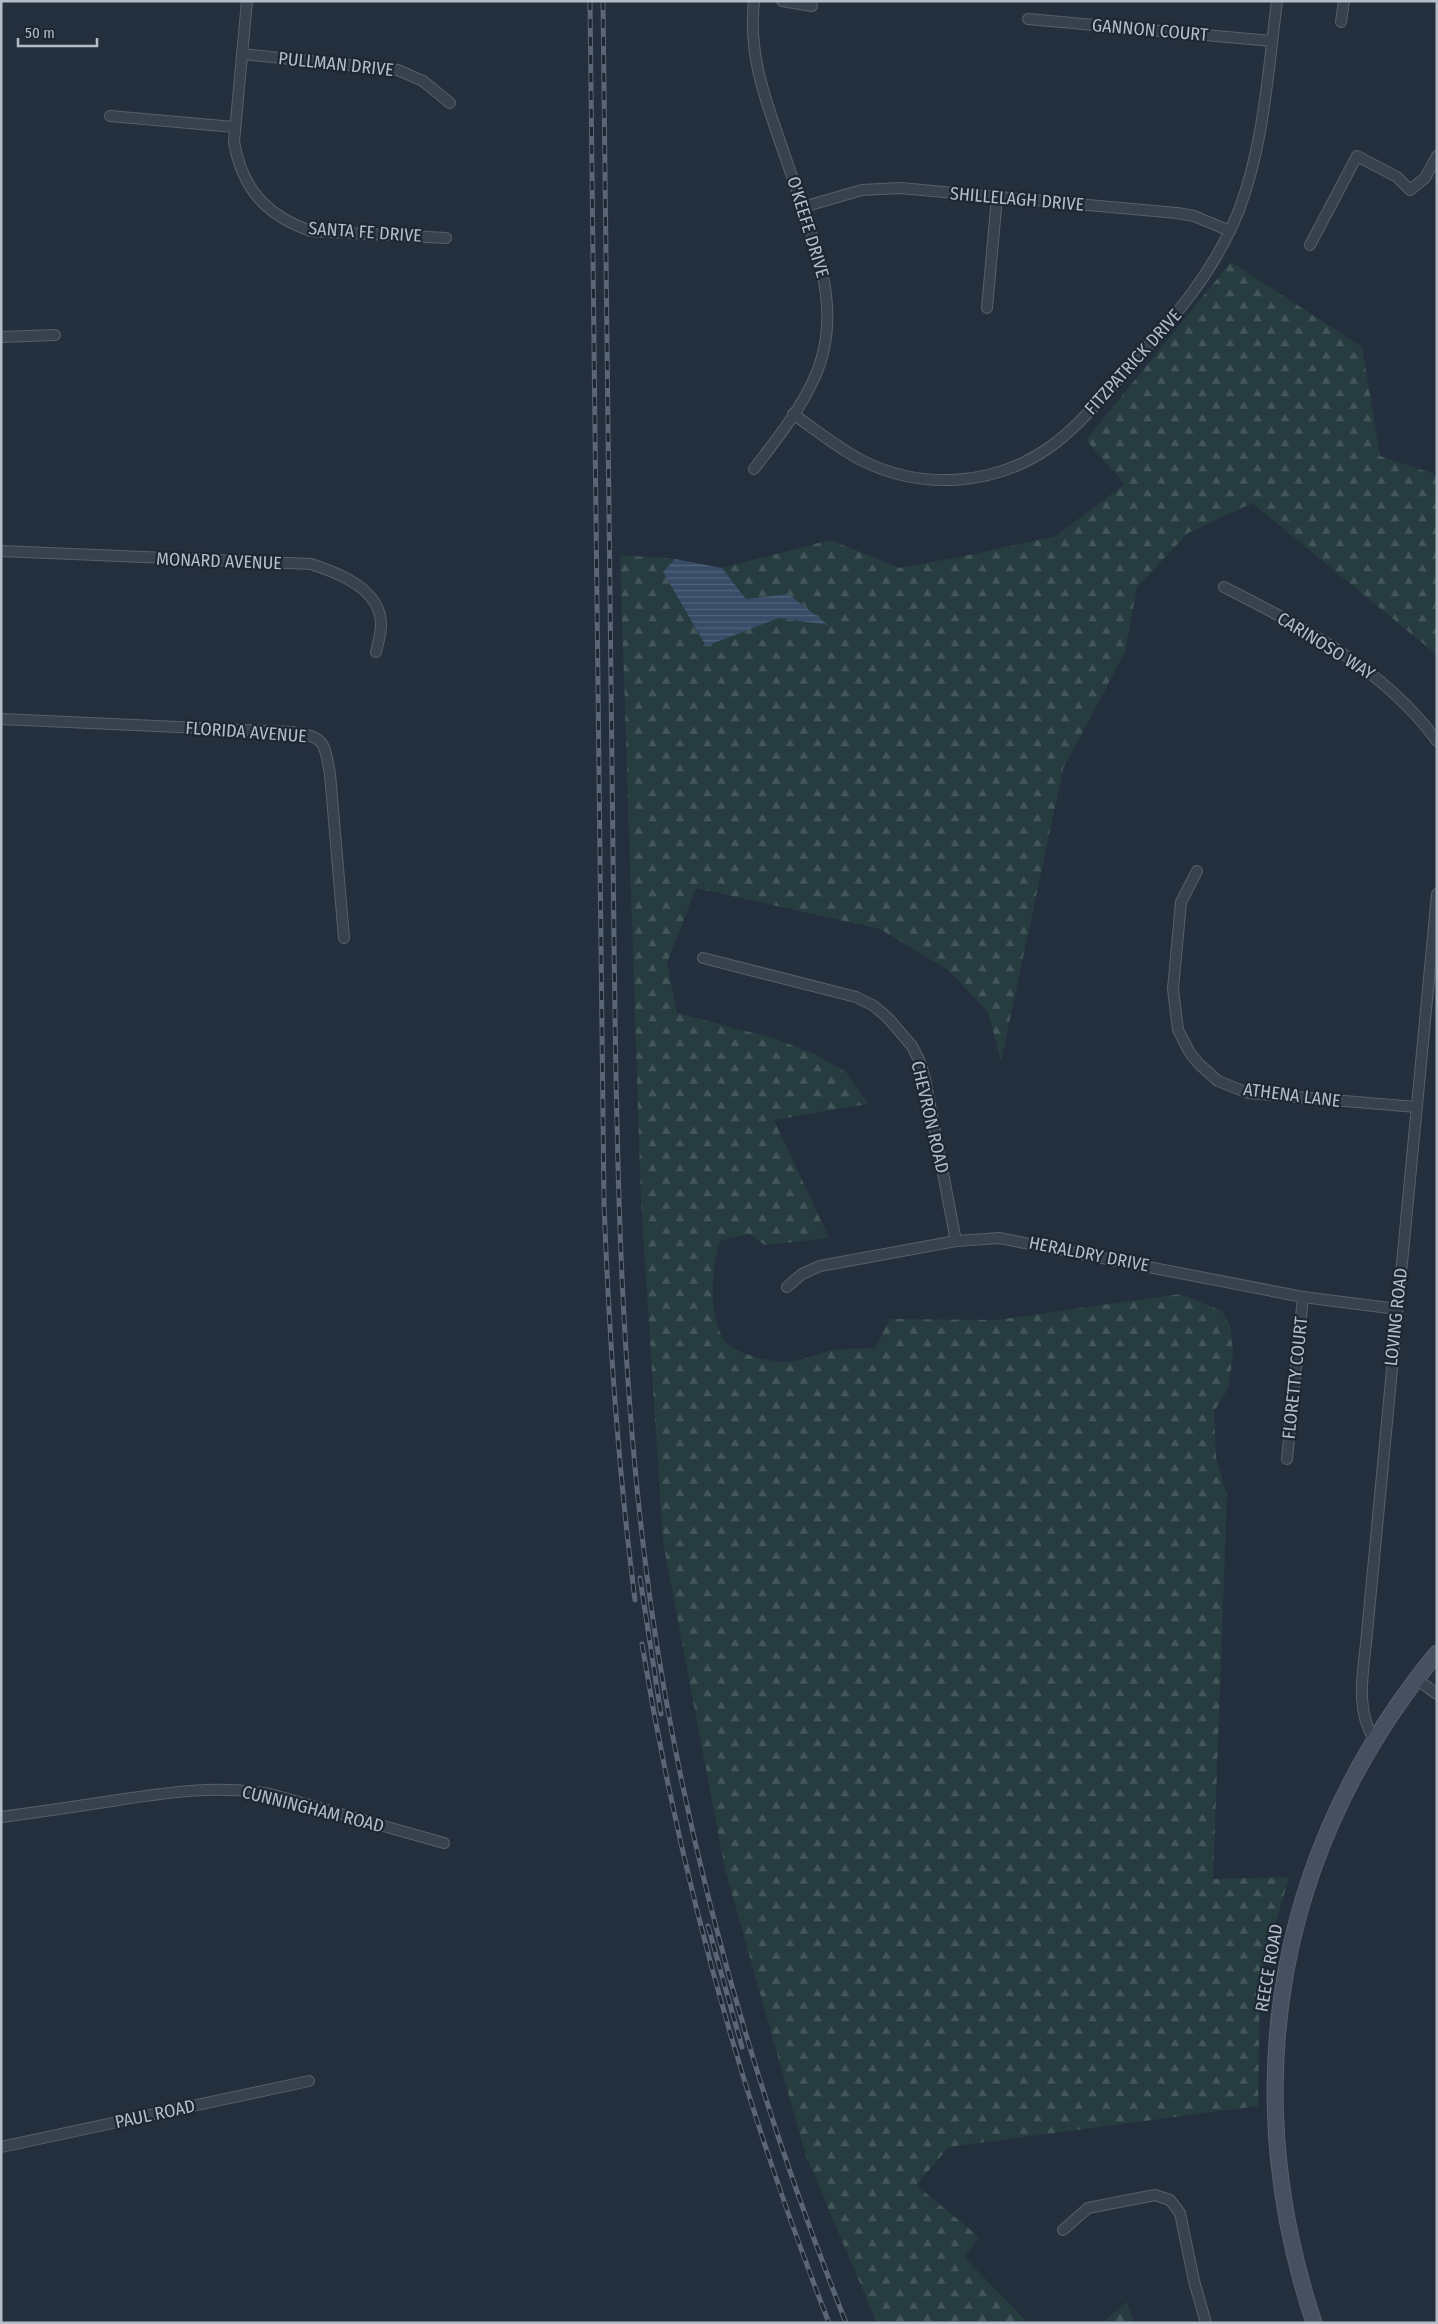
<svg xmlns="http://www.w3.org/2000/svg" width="1438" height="2324" viewBox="0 0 1438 2324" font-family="'Fira Sans Condensed',sans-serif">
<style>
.forest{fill:url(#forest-firs)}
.water{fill:url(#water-rules)}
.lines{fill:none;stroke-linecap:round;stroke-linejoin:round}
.street-casing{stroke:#565f6c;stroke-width:12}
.secondary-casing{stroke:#565f6c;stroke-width:17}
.street{stroke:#38414e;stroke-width:10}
.secondary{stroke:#465061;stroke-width:15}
.rail-casing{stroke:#5a6575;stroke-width:5}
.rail{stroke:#1d2633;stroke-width:3;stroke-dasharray:9;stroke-linecap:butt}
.labels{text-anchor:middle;stroke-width:4.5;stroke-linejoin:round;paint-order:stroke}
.street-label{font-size:18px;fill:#b4bcc9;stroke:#1d2633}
</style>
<defs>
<pattern id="forest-firs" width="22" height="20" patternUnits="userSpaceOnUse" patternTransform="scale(1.25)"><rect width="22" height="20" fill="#263c3f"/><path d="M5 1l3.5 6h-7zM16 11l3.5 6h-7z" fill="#435659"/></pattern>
<pattern id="water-rules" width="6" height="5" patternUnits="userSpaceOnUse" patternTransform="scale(1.25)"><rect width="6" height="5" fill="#394c67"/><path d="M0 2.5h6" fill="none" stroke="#53647b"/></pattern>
</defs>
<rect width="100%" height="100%" fill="#242f3e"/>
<!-- forest -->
<g class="forest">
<path d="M1231 262 1362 347 1380 456 1437 475V655L1252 503 1188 533 1137 587 1125 652 1063 769 1001 1061 988 1012 948 970 880 929 696 888 667 963 677 1013 776 1039 815 1054 846 1072 868 1104 774 1120 829 1238 765 1245 749 1234 720 1241C711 1266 708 1319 725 1341 736 1354 769 1362 785 1362 799 1362 816 1354 829 1351 844 1348 860 1349 875 1348L890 1319 997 1320 1180 1294 1222 1311 1231 1329 1233 1354 1228 1389 1214 1411 1216 1457 1227 1495 1213 1879 1289 1877 1260 1978 1258 2106 949 2147 916 2185 979 2237 964 2257 1028 2323H877L806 2156 725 1869 663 1542 641 1201 620 555 675 559 663 572 706 645 779 618 827 625 788 594 746 599 722 568 830 540 900 568 974 554 1056 536 1125 484 1086 440Z"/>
<path d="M1127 2302 1134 2323H1102Z"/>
</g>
<!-- water -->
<path class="water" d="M675 559 722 568 746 599 788 594 828 625 779 618 706 646 663 572Z"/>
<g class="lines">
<!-- street casing -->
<g class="street-casing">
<g id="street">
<path d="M247 1 234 142C242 189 267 216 311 231L446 238"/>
<path d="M782 1 812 6"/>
<path d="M1028 19 1272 41"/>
<path d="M1341 22 1344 1"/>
<path d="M242 54 398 70 423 81 450 103"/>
<path d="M110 116 234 127"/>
<path d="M803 207 862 190 900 188 1177 213 1194 216 1230 231"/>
<path d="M1310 245 1357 156 1397 177 1410 190 1425 178 1437 156"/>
<path d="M987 308 997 197"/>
<path d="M1 337 55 335"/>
<path d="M793 414C816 430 839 449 863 461 924 491 996 485 1050 447 1080 426 1104 394 1129 367 1174 318 1214 273 1239 210 1264 144 1268 71 1277 1"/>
<path d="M754 469C775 441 798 413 813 381 841 322 823 267 803 209 794 181 784 154 775 127 760 84 749 46 754 1"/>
<path d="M1 551 311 564C339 573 381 589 381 625 381 634 378 643 376 652"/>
<path d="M1224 587C1302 627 1384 668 1437 741"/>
<path d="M1 719 291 732C325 737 324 741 330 774L344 938"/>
<path d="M1197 871 1181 902 1173 989 1178 1030 1190 1053 1199 1064 1218 1081 1248 1093 1416 1107"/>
<path d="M703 958 856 997 874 1006 888 1018 912 1046 920 1062 925 1079 956 1241"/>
<path d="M787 1287 802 1274 820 1266 956 1241 999 1238 1303 1297 1397 1309"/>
<path d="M1287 1459 1303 1297"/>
<path d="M1416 1679 1437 1694"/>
<path d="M1374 1739C1354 1708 1364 1669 1367 1633L1437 894"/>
<path d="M1 1817C40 1812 79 1806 118 1800 170 1792 218 1785 270 1794L444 1843"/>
<path d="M1 2147 309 2081"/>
<path d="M1063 2230 1088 2208 1155 2195 1170 2200 1180 2213 1194 2281 1206 2323"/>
</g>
</g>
<!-- secondary casing -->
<g class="secondary-casing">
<path id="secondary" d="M1314 2323C1235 2084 1277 1848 1437 1653"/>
</g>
<!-- street -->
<use href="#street" class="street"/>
<!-- secondary -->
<use href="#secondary" class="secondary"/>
<!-- rail casing -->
<g class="rail-casing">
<g id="rail">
<path d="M590 1 604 1203C609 1336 618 1468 635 1600"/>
<path d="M603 1C606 285 610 568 613 852 616 1104 616 1356 651 1606 686 1852 755 2092 846 2323"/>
<path d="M640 1578 661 1714"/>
<path d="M642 1644C680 1877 743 2103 829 2323"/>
<path d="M708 1926 742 2047"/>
</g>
</g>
<!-- rail -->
<use href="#rail" class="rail"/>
</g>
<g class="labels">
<!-- street labels -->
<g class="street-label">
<text transform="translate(1150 30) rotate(5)" y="6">GANNON COURT</text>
<text transform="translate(336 64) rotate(6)" y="6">PULLMAN DRIVE</text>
<text transform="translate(1017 199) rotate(5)" y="6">SHILLELAGH DRIVE</text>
<text transform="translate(808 227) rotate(73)" y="6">O'KEEFE DRIVE</text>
<text transform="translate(365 232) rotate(4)" y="6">SANTA FE DRIVE</text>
<text transform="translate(1133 362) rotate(-48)" y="6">FITZPATRICK DRIVE</text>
<text transform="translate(219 561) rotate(2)" y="6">MONARD AVENUE</text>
<text transform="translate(1326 646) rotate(32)" y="6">CARINOSO WAY</text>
<text transform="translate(246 732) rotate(4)" y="6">FLORIDA AVENUE</text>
<text transform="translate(1292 1095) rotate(7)" y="6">ATHENA LANE</text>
<text transform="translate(930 1117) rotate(77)" y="6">CHEVRON ROAD</text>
<text transform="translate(1089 1254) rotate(11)" y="6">HERALDRY DRIVE</text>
<text transform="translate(1396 1317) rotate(-84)" y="6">LOVING ROAD</text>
<text transform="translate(1295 1378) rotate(-84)" y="6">FLORETTY COURT</text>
<text transform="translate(313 1809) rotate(14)" y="6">CUNNINGHAM ROAD</text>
<text transform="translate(1269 1968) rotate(-80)" y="6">REECE ROAD</text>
<text transform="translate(155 2114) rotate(-12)" y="6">PAUL ROAD</text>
</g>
</g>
<!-- border -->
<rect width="1438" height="2324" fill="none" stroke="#b4bcc9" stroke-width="5"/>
<!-- scale -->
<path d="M18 38v8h79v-8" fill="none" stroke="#b4bcc9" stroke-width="2.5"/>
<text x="25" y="38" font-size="15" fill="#b4bcc9" stroke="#1d2633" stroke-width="4" paint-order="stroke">50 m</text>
</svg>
